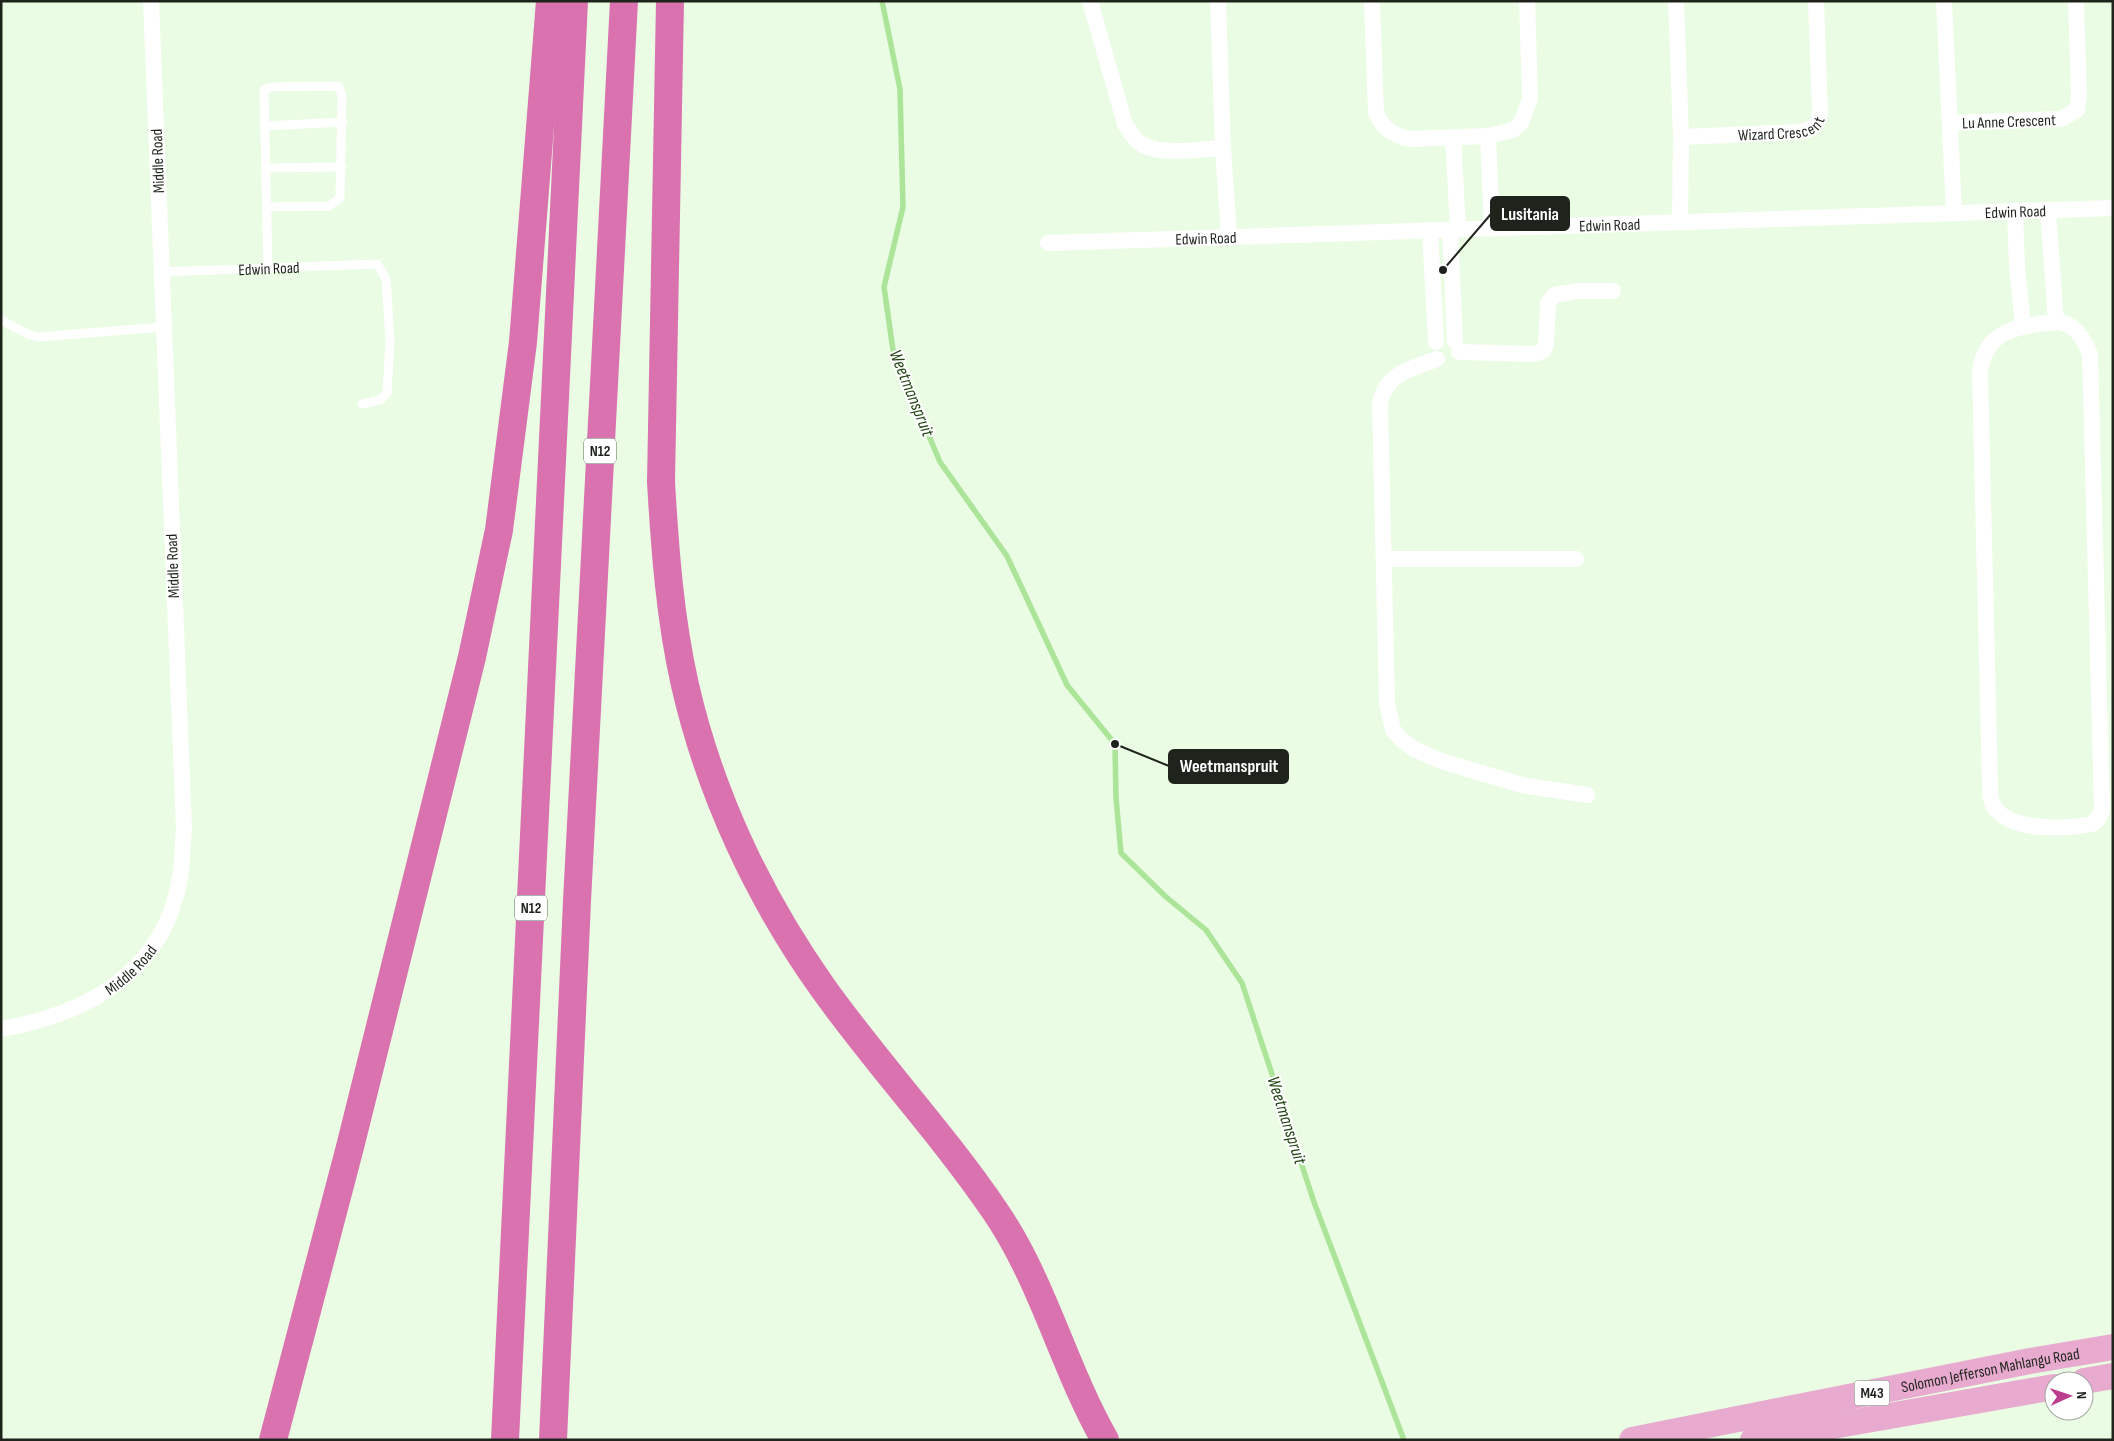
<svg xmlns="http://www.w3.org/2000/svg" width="2114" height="1441" viewBox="0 0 2114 1441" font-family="'Sofia Sans Condensed',sans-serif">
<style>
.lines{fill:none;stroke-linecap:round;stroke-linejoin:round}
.stream{stroke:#ace499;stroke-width:5.5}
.lane{stroke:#fff;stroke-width:9}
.street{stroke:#fff;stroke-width:16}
.primary{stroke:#e8aacf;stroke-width:26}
.highway{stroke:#d972af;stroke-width:28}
.labels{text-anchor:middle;stroke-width:4;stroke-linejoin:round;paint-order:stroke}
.shield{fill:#fff;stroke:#626660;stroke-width:1}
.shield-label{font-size:15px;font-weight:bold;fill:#1e241c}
.street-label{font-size:16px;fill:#1e241c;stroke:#fff}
.water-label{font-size:18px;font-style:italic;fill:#214513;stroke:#fff}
.leader{fill:none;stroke:#1e241c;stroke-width:2}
.callout-dot{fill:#1e241c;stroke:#fff;stroke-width:2}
.callout{fill:#1e241c;stroke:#1e241c;stroke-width:2}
.callout-label{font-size:18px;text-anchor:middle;font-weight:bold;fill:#fff}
</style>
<rect width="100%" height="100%" fill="#eafce3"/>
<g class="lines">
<!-- stream -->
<path class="stream" d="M882 1 900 89 903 207 884 287 893 350 940 462 1007 556 1067 685 1115 744 1116 798 1121 853 1165 896 1206 930 1242 983 1314 1202 1404 1440"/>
<!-- lane -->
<g class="lane">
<path d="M265 126 343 122"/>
<path d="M266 168 342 167"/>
<path d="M267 207 329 206 340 198 342 95 338 86 271 87 264 90 268 268"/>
<path id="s1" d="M161 272 377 264 386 279 390 342 387 393 380 400 362 404"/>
<path d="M1 320 28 334 38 337 163 327"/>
</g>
<!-- street -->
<g class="street">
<path d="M1090 1 1125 124C1130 132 1135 141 1143 145 1165 156 1199 149 1223 148"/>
<path d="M1218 1 1223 148 1229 236"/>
<path d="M1372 1 1376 113C1383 129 1393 135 1410 139L1488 136 1513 130 1521 123 1530 99 1527 1"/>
<path d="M1676 1 1681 137 1680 221"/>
<path d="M1944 1 1954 212"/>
<path id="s2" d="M1950 123 2061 119 2077 110 2079 96 2076 1"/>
<path d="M1488 136 1492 228"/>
<path d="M1453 137 1458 229"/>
<path id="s3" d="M1681 137 1798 132C1811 130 1819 126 1820 112L1816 1"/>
<path d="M2048 210 2056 322"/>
<path d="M2015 212 2017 267 2023 326"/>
<path d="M1450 229 1455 341"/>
<path d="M1430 230 1436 342"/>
<path id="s4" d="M1048 243 2113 208"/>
<path d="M2056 322C2076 323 2082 337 2090 354L2102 810 2098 819 2092 824C2067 829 2003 833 1992 802 1990 797 1990 791 1990 786L1980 373C1984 329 2020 326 2056 322Z"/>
<path d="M1459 352 1534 354 1543 351 1546 345 1548 303 1554 295 1579 291H1613"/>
<path d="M1437 359C1411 369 1386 373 1380 403L1387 703 1393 730 1402 740 1414 749 1441 761 1522 785 1587 795"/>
<path d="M1384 559H1576"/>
<path id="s5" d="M1 1029C88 1014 164 972 180 878 183 862 182 845 184 829L151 1"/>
</g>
<!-- primary -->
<g class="primary">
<path d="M2084 1381 2113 1376"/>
<path id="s6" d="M1632 1440 2030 1361 2113 1347"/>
<path d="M1753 1440 2054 1387"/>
</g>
<!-- highway -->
<g class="highway">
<path d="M670 1 661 482C665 550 670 619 685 685 710 794 759 898 823 988 878 1065 942 1133 995 1211 1043 1281 1063 1366 1105 1440"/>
<path d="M273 1440 350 1147 472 657 499 530 523 342 550 1"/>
<path d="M505 1440 574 1"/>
<path d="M553 1440 577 901 624 1"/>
</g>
</g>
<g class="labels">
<!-- shield labels -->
<g class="shield">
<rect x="584" y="438.5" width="32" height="25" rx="4"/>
<rect x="515" y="895.5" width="32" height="25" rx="4"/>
<rect x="1854.5" y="1380.5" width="35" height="25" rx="4"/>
</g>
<g class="shield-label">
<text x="600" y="456">N12</text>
<text x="531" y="913">N12</text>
<text x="1872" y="1398">M43</text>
</g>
<!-- street labels -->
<g class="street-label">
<text dy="6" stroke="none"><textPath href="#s2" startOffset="59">Lu Anne Crescent</textPath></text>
<text dy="6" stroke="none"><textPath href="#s3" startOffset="101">Wizard Crescent</textPath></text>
<text transform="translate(157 161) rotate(-92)" y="6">Middle Road</text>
<text dy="6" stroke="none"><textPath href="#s4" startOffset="968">Edwin Road</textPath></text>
<text dy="6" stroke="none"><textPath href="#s4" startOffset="562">Edwin Road</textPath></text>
<text dy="6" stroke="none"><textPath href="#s4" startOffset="158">Edwin Road</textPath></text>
<text dy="6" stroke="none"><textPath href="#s1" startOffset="108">Edwin Road</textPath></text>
<text transform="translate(172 566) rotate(-92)" y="6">Middle Road</text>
<text dy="6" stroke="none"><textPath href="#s5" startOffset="145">Middle Road</textPath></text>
<text dy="6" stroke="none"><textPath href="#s6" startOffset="365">Solomon Jefferson Mahlangu Road</textPath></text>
</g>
<!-- water labels -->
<g class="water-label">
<text transform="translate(912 393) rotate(68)" y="6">Weetmanspruit</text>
<text transform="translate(1287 1120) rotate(72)" y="6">Weetmanspruit</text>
</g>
</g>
<!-- callouts -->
<path class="leader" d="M1443 270L1491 214M1115 744L1169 766"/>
<g class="callout-dot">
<circle cx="1443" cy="270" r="5"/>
<circle cx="1115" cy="744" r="5"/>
</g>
<g class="callout">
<rect x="1491" y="197" width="78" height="33" rx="5"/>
<rect x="1169" y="750" width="119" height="33" rx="5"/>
</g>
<g class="callout-label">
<text x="1530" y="220">Lusitania</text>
<text x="1229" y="772">Weetmanspruit</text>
</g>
<!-- border -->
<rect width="2114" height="1441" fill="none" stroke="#1e241c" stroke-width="5"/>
<!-- north arrow -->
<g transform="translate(2069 1396) rotate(87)"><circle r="24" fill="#ffffff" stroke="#a5a7a4"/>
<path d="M0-4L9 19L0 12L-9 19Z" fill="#bb3e8e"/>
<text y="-8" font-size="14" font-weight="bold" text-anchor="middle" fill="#1e241c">N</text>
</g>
</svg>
